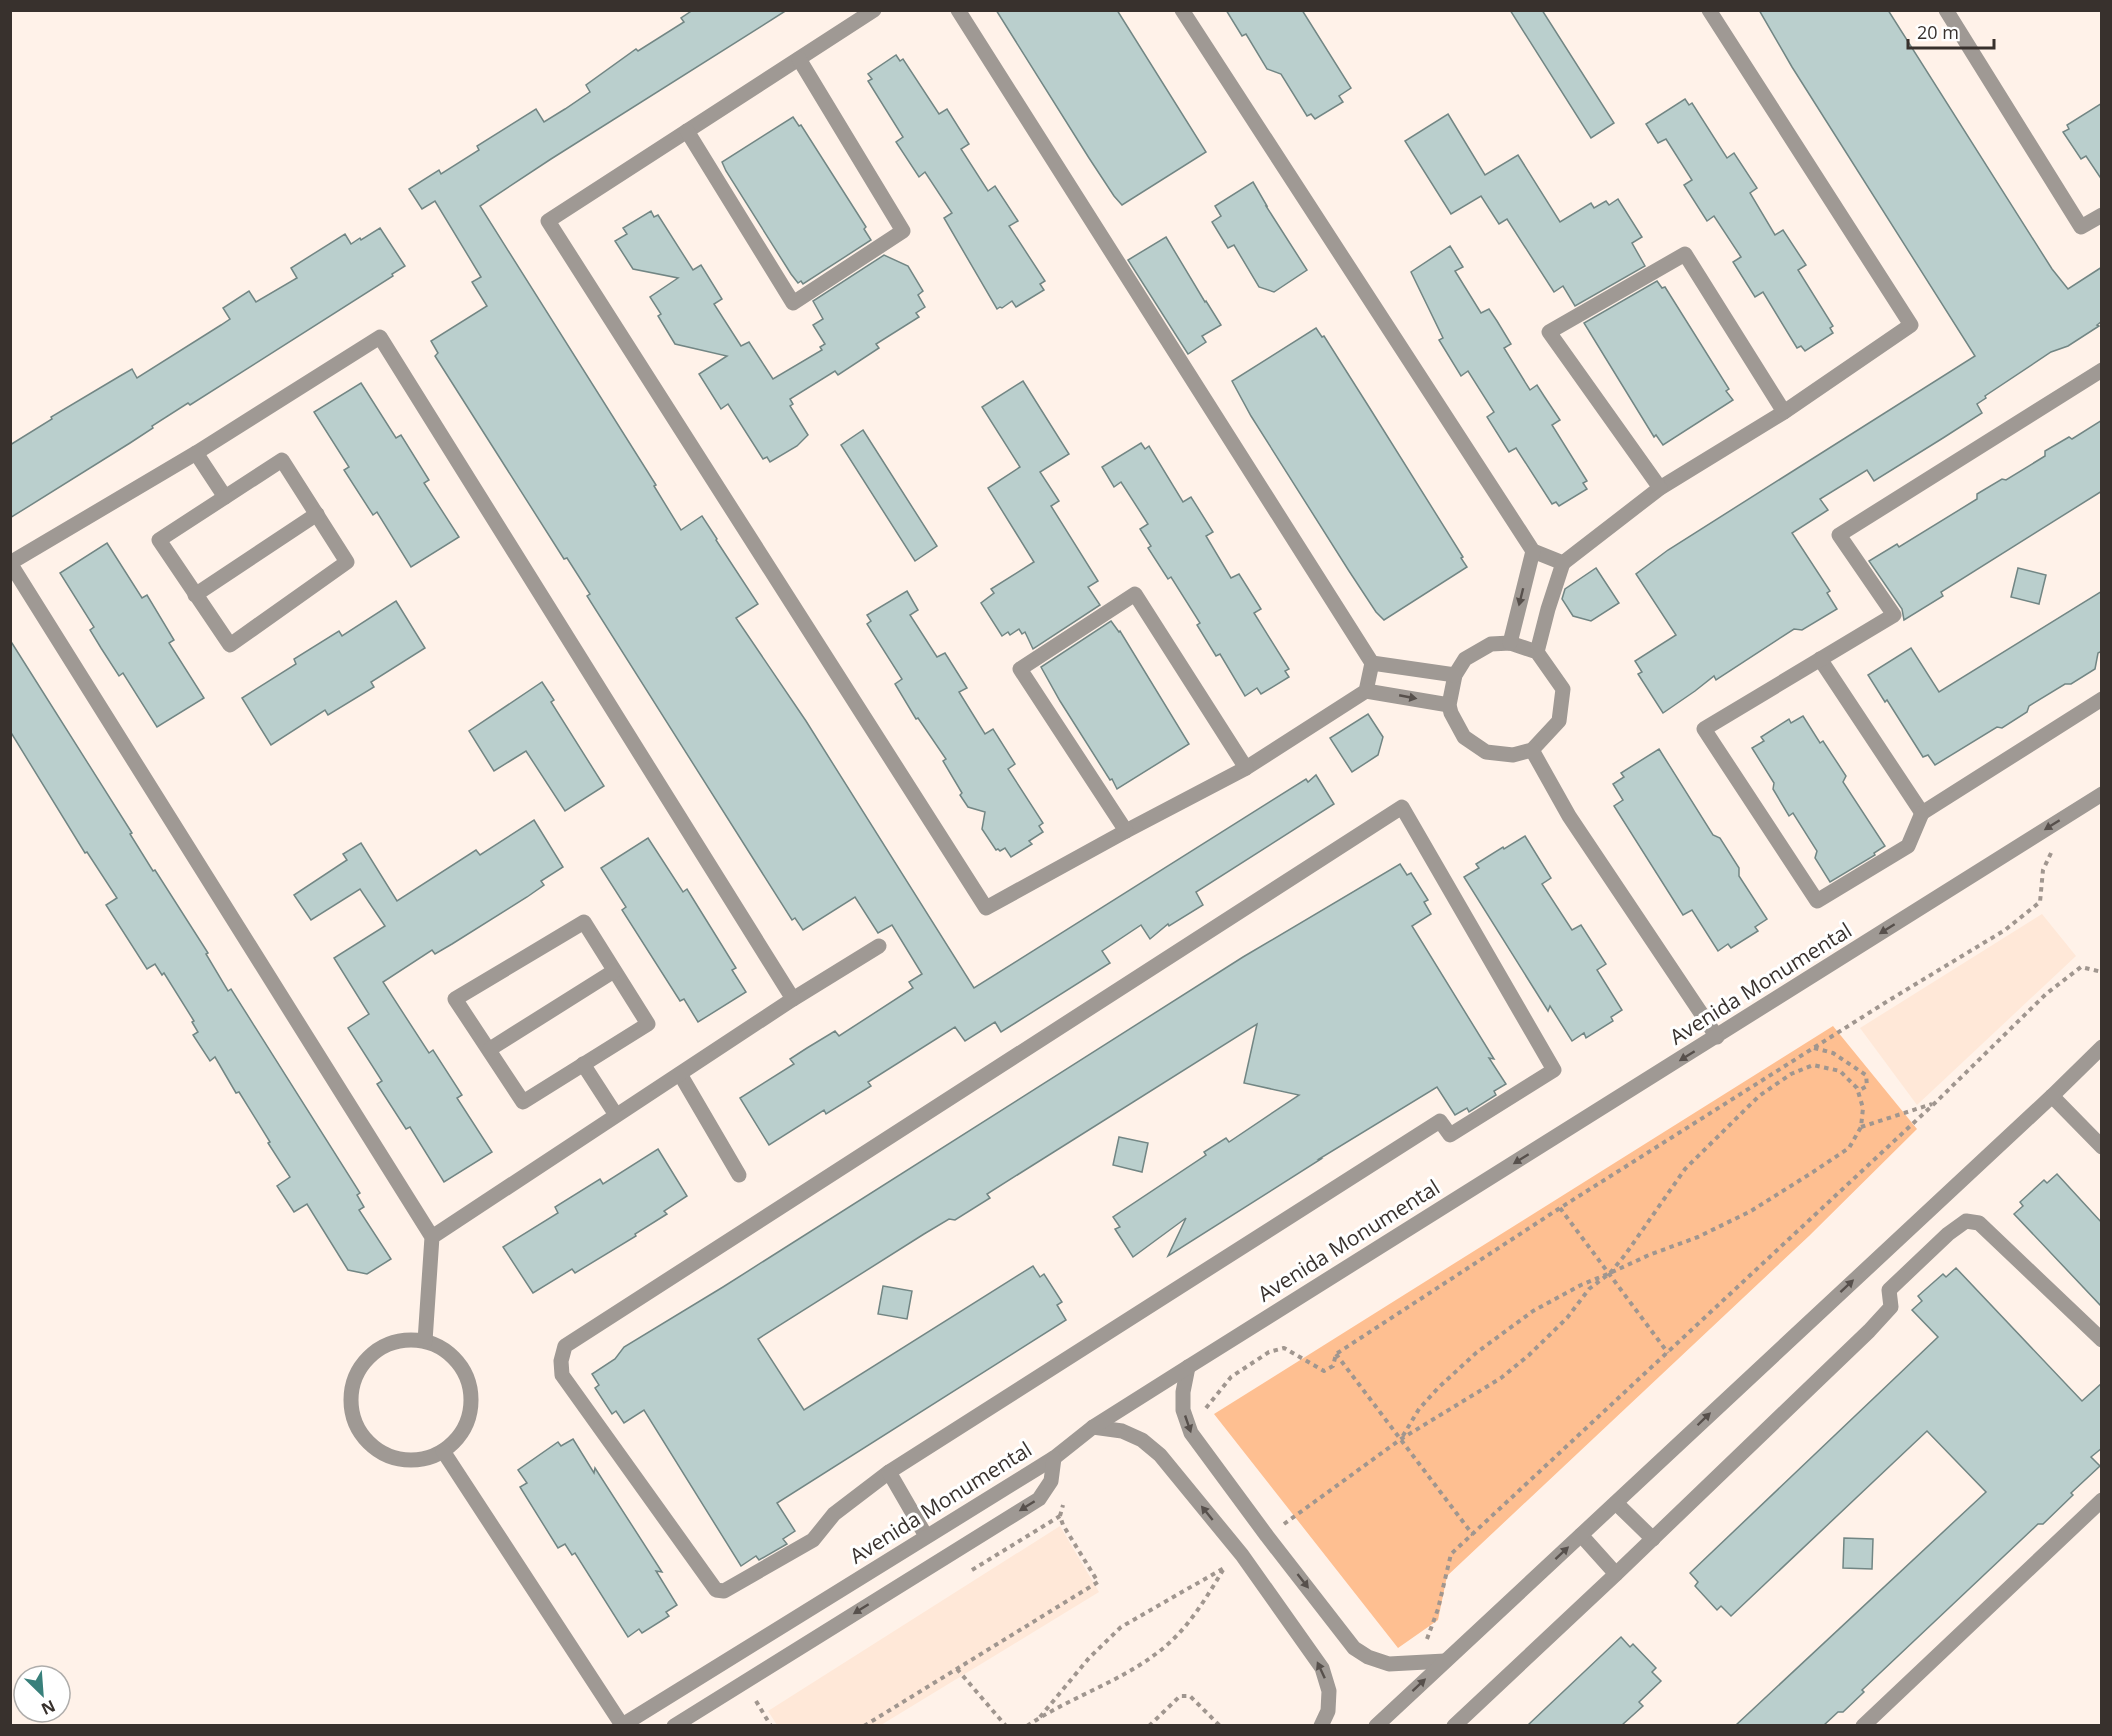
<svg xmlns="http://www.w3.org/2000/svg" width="2112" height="1736" viewBox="0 0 2112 1736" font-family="'Open Sans',sans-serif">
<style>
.built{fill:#ffe8d8}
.green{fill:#febf91}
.building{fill:#bacfcd;stroke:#728684;stroke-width:1.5}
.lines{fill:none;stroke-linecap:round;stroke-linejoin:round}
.path{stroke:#a0968f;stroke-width:4;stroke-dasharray:4.5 4.5;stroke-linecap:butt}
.minor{stroke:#9f9994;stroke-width:15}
.oneway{fill:#57504c}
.labels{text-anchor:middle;stroke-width:6;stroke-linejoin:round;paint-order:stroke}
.street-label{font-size:21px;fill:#38312d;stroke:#fff}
</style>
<rect width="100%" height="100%" fill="#fff2e9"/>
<!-- built -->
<g class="built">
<path d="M2042 914 2076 956 1917 1105 1860 1028Z"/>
<path d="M1060 1526 1099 1592 881 1725H777L768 1711Z"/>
</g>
<!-- green -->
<path class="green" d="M1833 1026 1917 1129 1809 1236 1447 1576 1438 1620 1398 1648 1214 1414Z"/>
<!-- building -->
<g class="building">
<path d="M693 10H787L551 159 480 206 656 485 654 486 681 530 702 516 717 539 716 540 758 604 736 618 806 721 974 988 1306 779 1308 782 1316 775 1334 804 1196 892 1203 905 1169 926 1168 924 1150 939 1141 925 1102 951 1110 963 1001 1032 995 1022 965 1041 955 1027 868 1082 871 1086 826 1114 824 1110 769 1145 740 1098 794 1064 790 1059 807 1048 835 1031 839 1036 913 988 909 982 922 974 892 925 878 933 855 897 803 930 795 918 792 920 587 596 590 594 567 558 564 559 435 356 438 353 431 341 487 306 472 282 481 277 435 201 422 209 409 189 439 170 441 174 479 150 477 146 536 109 544 122 565 109 590 92 586 85 636 49 638 51 684 22 681 18Z"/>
<path d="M996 10H1117L1206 152 1122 205 1114 196 1089 158Z"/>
<path d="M1226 10H1302L1351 88 1339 96 1343 102 1315 119 1311 114 1307 116 1281 74 1267 69 1246 34 1242 36Z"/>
<path d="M1510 10H1542L1614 123 1591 138Z"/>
<path d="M1759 10H1888L2052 269 2068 289 2102 267V321L2097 325 2099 326 2068 346 2051 352 1985 396 1986 398 1977 404 1982 413 1943 438 1874 481 1867 470 1820 499 1828 510 1792 533 1830 591 1827 593 1837 609 1802 630 1794 629 1716 680 1714 676 1695 691 1663 713 1638 674 1642 672 1635 661 1676 635 1636 574 1668 550 1975 356 1792 67Z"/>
<path d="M896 55 900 61 903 59 939 114 947 109 969 144 961 149 988 191 995 186 1018 221 1009 226 1045 281 1040 284 1044 290 1016 307 1012 301 1002 308 1000 307 997 309 944 218 952 213 925 172 919 177 896 142 903 137 868 81 872 79 868 74Z"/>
<path d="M1685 99 1689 105 1692 103 1727 158 1734 153 1757 188 1750 193 1775 235 1783 230 1806 265 1798 270 1833 326 1830 328 1833 333 1805 351 1801 346 1797 348 1763 292 1755 297 1733 262 1741 257 1714 216 1707 221 1684 185 1692 180 1666 139 1658 143 1646 124Z"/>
<path d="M2102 103V180L2086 156 2081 159 2063 132 2069 129 2067 125Z"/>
<path d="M1448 114 1485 175 1518 155 1560 222 1591 203 1594 208 1606 201 1609 205 1618 199 1642 237 1632 243 1645 266 1575 306 1563 286 1554 292 1507 219 1499 224 1481 196 1451 214 1405 141Z"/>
<path d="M793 117 799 126 801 125 866 227 864 229 871 240 803 284 801 281 798 283 791 274 726 171 722 162Z"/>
<path d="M1253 182 1267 206H1266L1307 270 1274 292 1259 287 1234 245 1228 248 1212 222 1221 216 1215 206Z"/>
<path d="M651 211 654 217 658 215 693 270 701 265 722 299 714 304 741 346 749 342 773 379 822 350 820 347 825 344 813 325 823 319 813 301 884 255 908 266 923 291 918 295 925 307 916 313 919 317 876 344 879 348 838 375 835 371 790 399 793 404 790 406 808 435 797 446 770 462 767 457 763 459 728 404 721 409 699 374 727 356 675 344 658 316 661 314 650 297 678 278 633 269 615 241 627 234 623 228Z"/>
<path d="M380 228 405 266 392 274 393 276 190 405 188 403 152 426 153 428 130 443 10 518V445L52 419 51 417 120 376 132 369 137 378 221 325 230 319 223 308 249 291 256 302 297 278 291 268 345 234 351 244 360 238 361 240Z"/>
<path d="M1166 237 1205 302 1206 301 1221 325 1202 336 1206 342 1188 354 1128 260Z"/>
<path d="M1450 246 1463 267 1455 271 1481 313 1489 309 1497 321 1511 344 1504 348 1530 390 1537 385 1544 396 1560 420 1552 425 1587 481 1583 483 1587 489 1559 506 1556 502 1552 504 1516 448 1509 452 1487 417 1494 412 1468 371 1461 376 1439 340 1443 338 1411 272Z"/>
<path d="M1657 281 1662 288 1665 287 1729 389 1726 391 1733 400 1663 445 1656 435 1654 437 1584 323Z"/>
<path d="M1316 328 1322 337 1324 336 1369 407 1463 557 1461 558 1467 567 1384 620 1376 612 1349 571 1251 416 1232 381Z"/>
<path d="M1023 381 1069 454 1040 472 1059 501 1051 506 1098 581 1088 587 1100 605 1033 649 1025 632 1022 634 1019 629 1010 635 1008 632 1002 636 981 603 994 593 991 589 1034 562 988 488 1020 467 982 407Z"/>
<path d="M361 383 396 438 401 435 429 480 424 483 459 537 411 567 377 512 373 515 344 470 349 467 314 412Z"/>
<path d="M2102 420V491L1941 592 1943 596 1904 620 1902 609 1869 561 1897 544 1899 547 1977 499V494L2002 479 2006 480 2045 456V451L2069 437 2072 439Z"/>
<path d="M863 430 937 546 915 561 841 445Z"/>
<path d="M1141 443 1145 449 1149 446 1183 502 1191 497 1213 532 1206 536 1231 578 1239 574 1261 609 1254 613 1289 669 1285 671 1289 677 1261 694 1257 688 1245 696 1220 654 1216 656 1197 625 1200 623 1171 577 1168 579 1148 548 1151 546 1140 529 1148 524 1121 482 1114 487 1102 467Z"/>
<path d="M107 543 142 598 147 595 174 640 169 643 204 698 157 727 123 673 119 676 101 648 90 630 94 627 60 573Z"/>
<path d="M1596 568 1619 603 1591 621 1573 616 1562 599 1565 589Z"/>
<path d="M2018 568 2046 575 2039 604 2011 597Z"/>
<path d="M907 591 918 610 910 615 937 657 945 653 967 688 959 692 985 734 993 729 1015 764 1008 769 1043 823 1039 826 1043 832 1029 841 1032 844 1011 857 1005 848 1000 851 998 849 996 850 982 829 985 812 968 807 960 795 962 793 943 761 946 759 918 718 916 719 895 684 902 679 867 624 871 621 867 615Z"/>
<path d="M2102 591V651L2098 653 2095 669 2071 684H2065L2029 706 2027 712 2002 728 1997 727 1935 765 1928 755 1923 757 1887 700 1885 702 1868 675 1911 648 1939 692Z"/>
<path d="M396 601 425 648 371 682 374 687 328 715 325 710 271 745 242 698 296 664 294 659 339 631 342 636Z"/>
<path d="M1111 621 1119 632 1120 631 1189 744 1117 789 1112 779 1110 780 1060 701 1041 667Z"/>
<path d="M10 640 132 833 130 834 153 871 155 870 208 953 206 954 228 991 231 989 360 1193 357 1195 364 1207 359 1210 391 1259 367 1274 348 1270 307 1204 294 1212 277 1186 290 1177 268 1143 270 1142 239 1092 236 1093 215 1057 210 1061 193 1035 198 1032 192 1022 194 1021 164 973 162 975 155 964 147 969 106 905 117 898 87 852 85 853 10 731Z"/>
<path d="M542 682 554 700 551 702 604 786 565 811 526 751 494 771 469 731Z"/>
<path d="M1368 714 1383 737 1378 755 1352 772 1330 738Z"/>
<path d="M1803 716 1820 743 1823 741 1846 776 1843 782 1885 846 1874 853 1875 855 1830 882 1815 858 1817 851 1793 813 1789 816 1773 789 1774 783 1752 748 1764 741 1761 737 1789 719 1791 723Z"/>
<path d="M1659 749 1713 835 1720 838 1739 868V876L1767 919 1755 927 1758 931 1731 948 1728 944 1718 951 1692 910 1683 915 1614 806 1623 800 1613 784 1624 777 1621 773Z"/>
<path d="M534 820 563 867 541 881 544 885 527 897 452 944 435 954 432 950 383 982 429 1053 433 1050 462 1095 457 1098 492 1152 444 1182 410 1127 406 1129 377 1084 382 1081 348 1028 369 1014 334 958 385 926 360 889 311 920 294 895 347 860 343 854 361 843 397 901 476 850 480 855Z"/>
<path d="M1525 836 1551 878 1542 884 1572 930 1581 925 1606 964 1597 970 1622 1010 1611 1017 1613 1021 1586 1038 1584 1033 1572 1041 1550 1006 1548 1011 1464 877 1479 868 1476 864 1503 847 1504 849Z"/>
<path d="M648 838 683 892 687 889 695 902 736 968 732 970 746 992 698 1022 684 999 680 1001 622 910 626 907 601 868Z"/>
<path d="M1400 864 1407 875 1411 873 1428 900 1424 902 1431 914 1412 926 1494 1059 1489 1058 1506 1084 1494 1091 1496 1095 1469 1112 1467 1108 1455 1115 1437 1087 1319 1159H1321L1168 1256 1186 1218 1133 1257 1115 1229 1120 1227 1113 1217 1206 1155 1204 1152 1226 1138 1229 1142 1299 1095 1244 1083 1257 1024 987 1194 990 1198 955 1220 949 1219 924 1234 758 1339 804 1410 1033 1266 1040 1277 1044 1274 1062 1302 1057 1305 1066 1320 777 1503 795 1531 783 1539 787 1544 759 1560 756 1556 741 1566 644 1410 624 1423 616 1411 612 1414 595 1388 599 1385 592 1374 615 1359 624 1347 723 1287 1243 957Z"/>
<path d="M1119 1137 1148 1143 1142 1172 1113 1165Z"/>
<path d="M658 1149 687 1196 664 1211 667 1214 635 1234 636 1236 575 1273 572 1269 533 1293 503 1247 558 1213 555 1207 600 1179 603 1184Z"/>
<path d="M2057 1174 2102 1223V1307L2014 1214 2023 1206 2020 1202 2044 1180 2047 1183Z"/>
<path d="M1956 1268 2082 1401 2102 1383V1448L2091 1457 2100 1466 2071 1493 2073 1495 2043 1524H2038L1862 1690 1864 1692 1843 1712H1838L1824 1725H1736L1986 1492 1927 1431 1731 1616 1721 1606 1717 1610 1695 1586 1698 1582 1690 1573 1938 1337 1912 1310 1922 1301 1918 1296 1943 1274 1946 1277Z"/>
<path d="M883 1286 912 1291 907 1319 878 1314Z"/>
<path d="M573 1439 594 1473 595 1468 662 1572 656 1571 677 1605 666 1612 669 1616 642 1633 639 1629 628 1637 575 1553 572 1555 565 1544 558 1548 520 1487 527 1483 518 1470 558 1442 561 1446Z"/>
<path d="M1844 1538 1873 1539 1872 1569 1843 1568Z"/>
<path d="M1621 1637 1630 1647 1633 1644 1656 1668 1652 1672 1661 1681 1639 1702 1643 1706 1622 1725H1528Z"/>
</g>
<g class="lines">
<!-- path -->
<g class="path">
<path d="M1814 1048 1833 1053 1866 1075 1867 1086 1858 1091"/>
<path d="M1861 1127 1932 1104"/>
<path d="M1560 1208 1668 1353"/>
<path d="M1336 1354 1473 1535"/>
<path d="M1206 1408 1231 1377 1269 1352 1284 1348 1324 1371 1333 1366 1336 1354 1560 1208 1891 999 2005 930 2040 902 2043 870 2051 853"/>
<path d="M1284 1524 1401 1439 1501 1378 1529 1355 1567 1318 1589 1289 1610 1273 1625 1255 1685 1169 1759 1096 1791 1074 1813 1065 1840 1071 1857 1088 1863 1108 1861 1127 1849 1148 1813 1172 1751 1211 1698 1237 1649 1255 1610 1273 1581 1285 1533 1311 1476 1353 1438 1388 1419 1409 1401 1439"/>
<path d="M972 1570 1060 1516"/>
<path d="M1427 1639 1438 1609 1451 1554 1936 1102 2046 994 2081 967 2102 972"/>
<path d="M957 1669 1006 1726"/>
<path d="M756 1701 771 1726"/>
<path d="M1040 1717 1089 1658 1121 1627 1224 1568"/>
<path d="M864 1726 1098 1582 1063 1525 1060 1516 1063 1505"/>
<path d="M1027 1726C1068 1698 1118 1683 1157 1653 1186 1632 1205 1600 1223 1570"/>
<path d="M1149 1726 1180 1696H1190L1220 1726"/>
</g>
<!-- minor -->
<g class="minor">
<path d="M874 10 548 221 986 908 1126 831 1246 768 1366 691 1372 663 958 10"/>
<path d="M1182 10 1533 551 1563 563 1660 488 1784 412 1911 325 1709 10"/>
<path d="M1946 10 2081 227 2102 215"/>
<path d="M687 131 793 303 903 231 799 59"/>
<path d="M196 453 225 497"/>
<path d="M282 460 347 562 230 645 159 540Z"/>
<path d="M1660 488 1549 332 1685 254 1784 412"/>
<path d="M195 595 317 514"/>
<path d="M1510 643 1537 652 1563 689 1559 721 1532 750 1513 755 1486 752 1464 737 1451 713 1449 705 1455 675 1465 659 1491 644Z"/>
<path d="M1510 643 1533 551"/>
<path d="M1537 652 1548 609 1563 563"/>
<path d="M1820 659 1922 813 2102 699"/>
<path d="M1372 663 1455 675"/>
<path d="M1366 691 1449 705"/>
<path d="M1532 750 1569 816 1717 1037"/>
<path d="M1402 807 1554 1070 1450 1135 1440 1121 889 1472 834 1514 813 1540 724 1591 716 1590 562 1375 561 1361 565 1346Z"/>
<path d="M1922 813 1908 846 1817 901 1704 729 1894 615 1839 535 2102 370"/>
<path d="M1126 831 1020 669 1135 594 1246 768"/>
<path d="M584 922 648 1024 523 1102 455 999Z"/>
<path d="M793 999 879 946"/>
<path d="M490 1049 614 971"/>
<path d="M583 1064 616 1115"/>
<path d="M680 1074 739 1175"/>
<path d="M2052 1096 2102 1147"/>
<circle cx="411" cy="1400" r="60"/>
<path d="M425 1341 432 1237 10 563 196 453 380 337 793 999 432 1237"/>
<path d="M1188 1367 1183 1392V1410L1191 1433 1267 1536 1354 1648 1368 1657 1389 1664 1445 1661"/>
<path d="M1093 1427 1122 1431 1142 1440 1160 1455 1242 1555 1322 1668 1329 1691 1328 1711 1321 1726"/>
<path d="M443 1451 622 1725"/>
<path d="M889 1472 926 1536"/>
<path d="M1616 1503 1653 1539"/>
<path d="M1581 1535 1616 1574"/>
<path d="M621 1726 1054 1458 1093 1427 1188 1367 2102 794"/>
<path d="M674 1726 1039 1499 1051 1481 1054 1458"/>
<path d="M1376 1726 2052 1096 2102 1047"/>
<path d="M1454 1726 1616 1574 1869 1331 1891 1307 1889 1290 1948 1234 1966 1221 1979 1223 2102 1340"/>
<path d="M1863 1726 2102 1500"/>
</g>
</g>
<!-- one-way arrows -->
<defs><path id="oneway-solid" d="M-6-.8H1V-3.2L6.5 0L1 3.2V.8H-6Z" transform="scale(1.5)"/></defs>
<g class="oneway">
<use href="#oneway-solid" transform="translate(1521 597) rotate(104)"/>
<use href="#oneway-solid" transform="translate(1408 697) rotate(11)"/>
<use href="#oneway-solid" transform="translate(2052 825) rotate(148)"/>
<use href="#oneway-solid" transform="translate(1887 929) rotate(148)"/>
<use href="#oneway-solid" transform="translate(1687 1056) rotate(148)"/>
<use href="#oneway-solid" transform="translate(1521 1159) rotate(148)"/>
<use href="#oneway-solid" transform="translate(1847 1286) rotate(-43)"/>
<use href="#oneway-solid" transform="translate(1704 1419) rotate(-44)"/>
<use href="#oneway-solid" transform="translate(1188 1424) rotate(71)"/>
<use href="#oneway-solid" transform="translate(1027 1506) rotate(148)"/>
<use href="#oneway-solid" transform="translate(1207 1513) rotate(-129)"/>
<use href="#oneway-solid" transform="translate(1562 1553) rotate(-43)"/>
<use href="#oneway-solid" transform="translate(1303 1581) rotate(52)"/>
<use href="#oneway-solid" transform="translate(861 1609) rotate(148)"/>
<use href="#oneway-solid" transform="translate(1321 1670) rotate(-115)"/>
<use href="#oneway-solid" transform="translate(1419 1685) rotate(-43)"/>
</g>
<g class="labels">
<!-- street labels -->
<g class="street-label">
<text transform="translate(1761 984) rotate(-32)" y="7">Avenida Monumental</text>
<text transform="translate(1349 1241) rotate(-32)" y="7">Avenida Monumental</text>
<text transform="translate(941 1503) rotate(-32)" y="7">Avenida Monumental</text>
</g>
</g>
<!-- border -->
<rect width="2112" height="1736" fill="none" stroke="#38312d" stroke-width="24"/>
<!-- north arrow -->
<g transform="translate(42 1694) rotate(155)"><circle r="28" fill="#ffffff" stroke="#afadab" stroke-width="1.5"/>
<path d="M0-4.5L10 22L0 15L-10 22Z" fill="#38807b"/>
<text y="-9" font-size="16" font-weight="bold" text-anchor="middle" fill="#38312d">N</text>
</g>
<!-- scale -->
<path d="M1908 39v9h86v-9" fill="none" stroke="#38312d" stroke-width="3"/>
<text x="1917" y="39" font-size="18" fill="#38312d" stroke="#ffffff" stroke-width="4.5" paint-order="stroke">20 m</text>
</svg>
